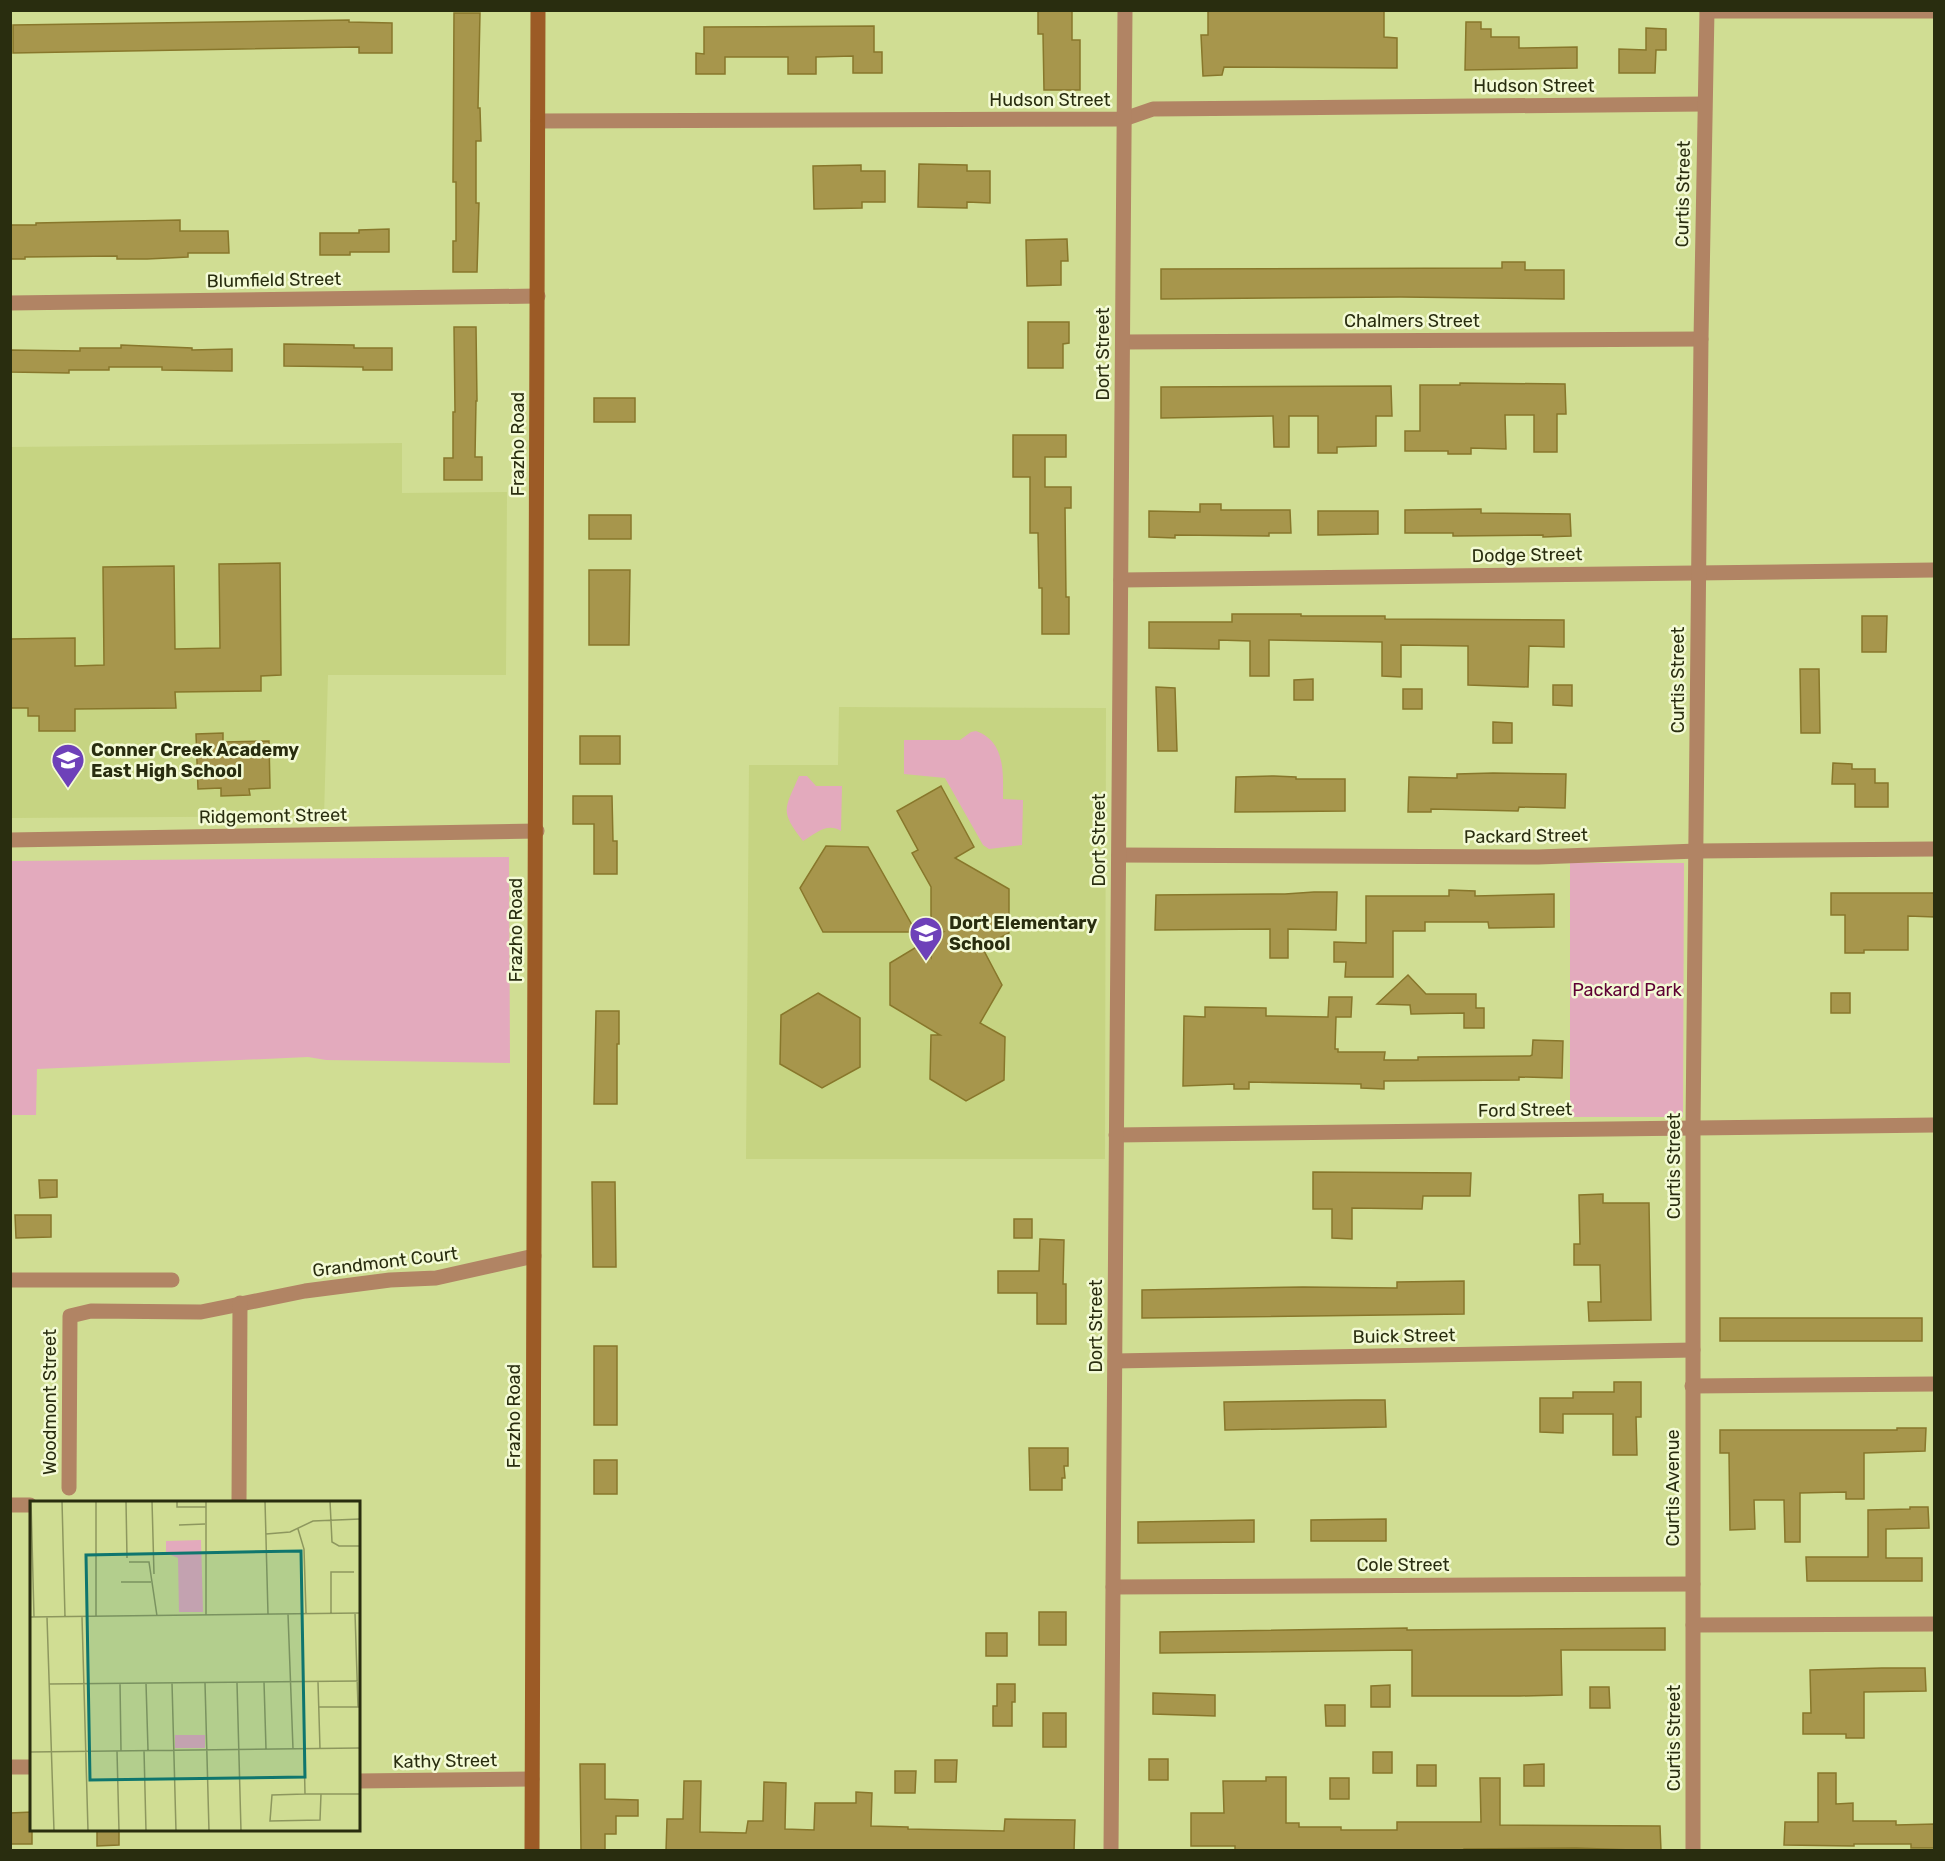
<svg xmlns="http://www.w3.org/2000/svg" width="1945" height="1861" viewBox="0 0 1945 1861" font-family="Rubik,sans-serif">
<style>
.built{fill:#c6d482}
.green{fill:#e3aabd}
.building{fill:#a7964c;stroke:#88772b;stroke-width:1.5}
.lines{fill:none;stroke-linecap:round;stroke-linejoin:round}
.street{stroke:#b18464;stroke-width:15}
.secondary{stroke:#9c5b26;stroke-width:15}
.labels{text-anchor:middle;stroke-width:5;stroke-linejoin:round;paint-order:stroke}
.street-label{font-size:18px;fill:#292d0f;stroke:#f3fad5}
.poi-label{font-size:18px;font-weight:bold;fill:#292d0f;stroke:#f3fad5;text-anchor:start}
.park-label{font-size:18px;fill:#5e0033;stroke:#f3fad5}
.inset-road{fill:none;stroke:#8d975e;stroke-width:1.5}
.view{fill:#0f766e;fill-opacity:0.15;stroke:#0f766e;stroke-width:3}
.inset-edge{fill:none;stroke:#292d0f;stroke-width:3}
</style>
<rect width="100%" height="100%" fill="#d0dd93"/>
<!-- built -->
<g class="built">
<path d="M402 443V493L507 492 506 675H328L324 816 11 818 10 447Z"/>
<path d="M839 707 1106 708 1105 1159H746L749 765H838Z"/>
</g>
<!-- green -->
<g class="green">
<path d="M976 731C1006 742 1003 773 1003 799L1023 800 1022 845 989 849 983 845 945 778 904 774V740H960L971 732Z"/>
<path d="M799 776H807L816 786H842L841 831C827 822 815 834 803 841 779 810 785 809 799 776Z"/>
<path d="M509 857 510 1063 326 1060 308 1057 37 1069 36 1115H11V861Z"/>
<path d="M1570 863H1684L1683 1117H1570Z"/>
</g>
<!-- building -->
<g class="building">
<path d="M1038 10H1072V40H1080V90H1044L1043 34H1038Z"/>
<path d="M1208 10H1384V37L1397 38V68L1224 67 1222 75 1203 76 1201 35H1208Z"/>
<path d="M454 13H480L478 108H480L481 141H476V203H479L477 272H453V241H456V182H453Z"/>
<path d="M349 20V22L392 23V53H359V47L13 53V25Z"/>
<path d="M1466 22H1481V29H1491V37H1519V48L1577 47V68L1465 70Z"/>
<path d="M874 26V52H882V73H853V56L816 57V74H788V57H725V74H696V53L704 54V27Z"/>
<path d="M1646 28 1666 29V50H1656L1655 73H1619V49L1646 50Z"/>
<path d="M919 164 967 165V171H990V203L967 202V208L918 207Z"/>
<path d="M861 165V171H885V202H862V208L814 209 813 166Z"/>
<path d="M180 220V231H228L229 253H188V257L147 259H117V256L25 257V259H10V225H36V223Z"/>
<path d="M389 229V252H350V255H320V233H359V230Z"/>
<path d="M1067 239 1068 261H1061V285L1027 286 1026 240Z"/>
<path d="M1502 262H1525V270H1564V299L1401 297 1161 299V269L1502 268Z"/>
<path d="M1028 322H1069V343L1063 344V368H1028Z"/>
<path d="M454 327H476L477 401H476L475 457H482V480H444V458H453V412H455Z"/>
<path d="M284 344 354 345V348H392V370H363V367L284 366Z"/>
<path d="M121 345 192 348V350L232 349V371L162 370V367H109V370H69V373L10 372V350L80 351V348H121Z"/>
<path d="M1460 383 1565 384 1566 414H1557V452H1534V415H1505L1506 449 1471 448V454H1448V451H1405V431H1420V385H1460Z"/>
<path d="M1391 386 1392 416H1376V446L1337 447V453H1318V416H1289V447H1274L1273 416 1161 418V387Z"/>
<rect x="594" y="398" width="41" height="24"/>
<path d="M1013 435H1066V457H1045V487H1071V508H1065L1066 597H1069V634H1042V588H1039L1038 533H1030V477H1013Z"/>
<path d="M1200 504H1221V510H1290L1291 533H1269V536L1175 535V538L1149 537V511L1200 512Z"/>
<path d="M1481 509V513L1570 514 1571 536 1543 537V535L1453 536V533H1405V510Z"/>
<path d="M1318 511H1378V534L1318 535Z"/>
<rect x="589" y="515" width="42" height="24"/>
<path d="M280 563 281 675 261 676V691L175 692 176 708 75 709V731H39V716H28V708H10V639L75 638V666L104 665 103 567 174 566 175 649 220 648 219 564Z"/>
<path d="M589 570H630L629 645H589Z"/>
<path d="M1232 614H1301V616H1385V619L1564 620V647L1529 646 1528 687 1468 685V646L1401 645V677L1382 676V642L1269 640V676H1250V641L1219 640V649L1149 648V622H1232Z"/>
<path d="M1862 616H1887L1886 652H1862Z"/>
<path d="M1800 669H1819L1820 733H1801Z"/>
<path d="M1313 679V700H1294V680Z"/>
<path d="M1553 685H1572V706L1553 705Z"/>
<path d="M1156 687 1175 688 1177 751H1158Z"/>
<rect x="1403" y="689" width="19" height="20"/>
<path d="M1493 722 1512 723V743H1493Z"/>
<path d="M223 733V742L269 741 270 788 249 789 250 795 221 796V788L198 789 196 734Z"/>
<rect x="580" y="736" width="40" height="28"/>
<path d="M1833 763 1852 764V769H1875V783H1888V807H1855V784H1832Z"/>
<path d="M1493 773 1566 774 1565 808 1519 807 1518 811 1431 809V812H1408L1409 777 1457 778V774Z"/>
<path d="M1274 776 1296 777V779H1345V811L1235 812 1236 777Z"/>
<path d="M941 786 974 847 955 858 1009 889V933L982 947 1002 985 980 1023 1005 1037 1004 1080 966 1101 930 1079 931 1035H940L890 1005V963L923 943 931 957V939L943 932H931V887L912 853 918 850 897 811Z"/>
<path d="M573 796H612L613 841H617V874H594V824H573Z"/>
<path d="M826 846 868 847 916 932H823L800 888Z"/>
<path d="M1449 890 1475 891V896L1554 894V927L1489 928 1488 922H1425V931H1393V977H1345L1346 962H1334V942L1366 943V896H1449Z"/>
<path d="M1314 892H1337L1336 930 1288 929V958H1270V929L1155 930 1156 895 1285 894Z"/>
<path d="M1831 893H1935V917L1908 916V950H1864V953H1845V915H1831Z"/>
<path d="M1408 975 1426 994H1476V1008H1484V1028H1464V1013L1411 1014 1410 1005 1377 1004Z"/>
<path d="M818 993 860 1018V1067L822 1088 780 1064 781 1015Z"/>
<rect x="1831" y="993" width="19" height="20"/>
<path d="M1329 997H1352L1351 1017H1336L1335 1049H1338V1052H1385L1384 1060H1418V1057L1530 1056 1532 1055 1533 1040 1563 1041 1562 1078 1519 1077V1080L1384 1081V1089L1361 1088V1084L1249 1082V1089H1234V1084L1183 1086 1184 1016 1205 1017V1007L1266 1008V1016L1328 1017Z"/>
<path d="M596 1011H619V1044H617V1104H594Z"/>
<path d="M1313 1172 1471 1173 1470 1196H1423L1422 1209 1352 1208V1239L1332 1238V1209H1313Z"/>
<path d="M39 1180H57V1197L40 1198Z"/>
<path d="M592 1182H615L616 1267H593Z"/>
<path d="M1603 1194V1203H1649L1651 1320 1589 1321 1588 1302H1601L1600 1265H1574V1244H1580L1579 1195Z"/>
<path d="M15 1215H51V1237L16 1238Z"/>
<rect x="1014" y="1219" width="18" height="19"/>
<path d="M1040 1239 1064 1240 1063 1284H1066V1324H1037V1293H998V1271H1039Z"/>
<path d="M1464 1281V1314L1142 1318V1290L1303 1287 1397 1288V1282Z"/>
<rect x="1720" y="1318" width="202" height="23"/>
<rect x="594" y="1346" width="23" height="79"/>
<path d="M1614 1382H1641V1417H1636L1637 1455H1613V1414H1563V1433L1540 1432V1398H1573V1392H1614Z"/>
<path d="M1355 1400H1385L1386 1427 1225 1430 1224 1402Z"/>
<path d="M1897 1428H1926L1925 1451 1864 1453V1499H1846V1492L1800 1493V1542H1785L1784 1500H1754L1755 1529 1730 1530 1729 1453H1720V1430H1897Z"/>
<path d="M1029 1448H1068V1466H1064L1065 1478H1062V1490H1030Z"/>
<rect x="594" y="1460" width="23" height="34"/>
<path d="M1910 1507H1928L1929 1528 1886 1529V1558H1922V1581H1807L1806 1557H1868V1510L1910 1509Z"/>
<path d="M1386 1519V1541H1311V1520Z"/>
<path d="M1254 1520V1542L1138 1543V1522Z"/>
<rect x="1039" y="1612" width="27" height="33"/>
<path d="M1407 1628V1630L1665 1628V1650H1561L1562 1695 1520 1696H1412V1650L1160 1653V1632Z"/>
<rect x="986" y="1633" width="21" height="23"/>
<path d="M1882 1668H1925L1926 1691 1864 1692V1738H1846V1734H1803V1713H1811L1810 1670Z"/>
<path d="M997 1684H1015V1702H1012V1726H993V1706H997Z"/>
<path d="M1390 1685V1707H1371V1686Z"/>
<path d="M1590 1687H1609L1610 1708H1590Z"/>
<path d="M1153 1693 1215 1695V1716L1153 1714Z"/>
<path d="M1325 1705H1345V1726H1326Z"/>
<rect x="1043" y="1713" width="23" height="34"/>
<rect x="1373" y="1752" width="19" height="21"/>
<rect x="1149" y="1759" width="19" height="21"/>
<path d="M935 1760H957L956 1782H935Z"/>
<path d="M580 1764H605V1799L638 1800V1816H616V1834H605V1851H581Z"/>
<path d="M1544 1764V1786H1524V1765Z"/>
<rect x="1417" y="1765" width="19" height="21"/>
<path d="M895 1771H916L915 1793H895Z"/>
<path d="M1818 1773H1836V1804L1853 1803V1821H1896V1825L1935 1824V1848H1911V1844H1854V1846L1784 1845 1785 1822H1818Z"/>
<path d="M1266 1777H1286V1823H1299V1827H1341V1830H1397V1822H1481L1480 1778H1500V1825L1660 1826 1661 1851 1576 1848 1464 1849V1851H1235V1846H1191V1813H1224L1223 1781H1266Z"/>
<rect x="1330" y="1778" width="19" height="21"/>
<path d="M684 1781H701L700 1832 746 1833 748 1821H763L764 1782 786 1783 785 1829 814 1830 815 1803H856V1792L872 1793 871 1826 908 1827V1829L1004 1831 1005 1819 1075 1820 1074 1851H666L667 1819H683Z"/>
<path d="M32 1812V1844H10V1813Z"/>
<path d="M97 1830H119V1845L97 1846Z"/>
</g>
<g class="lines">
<!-- street -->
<g class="street">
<path d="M1707 11H1934"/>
<path d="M538 121 1124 119 1153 109 1704 104"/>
<path d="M10 303 538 296"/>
<path d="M1123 342 1701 339"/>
<path d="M1121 580 1934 570"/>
<path d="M10 840 537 831"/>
<path d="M1119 855 1538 857 1697 851 1934 849"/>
<path d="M1116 1135 1934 1125"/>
<path d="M10 1280H172"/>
<path d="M1115 1361 1693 1350"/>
<path d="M1692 1386 1934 1384"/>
<path d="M69 1488 70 1316 91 1311 201 1312 305 1291 390 1280 436 1278 534 1256"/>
<path d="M239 1502 240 1303"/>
<path d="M10 1505H30"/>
<path d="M1113 1587 1693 1584"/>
<path d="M1693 1625 1934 1624"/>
<path d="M10 1767H32"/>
<path d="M358 1781 532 1779"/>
<path d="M1111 1850 1125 10"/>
<path d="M1693 1850V1127L1701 339 1707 10"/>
</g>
<!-- secondary -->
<path class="secondary" d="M532 1850 538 10"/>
</g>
<!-- icons -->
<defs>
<g id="school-pin" transform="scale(1.725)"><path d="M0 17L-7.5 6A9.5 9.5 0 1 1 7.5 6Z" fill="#6e41b9" stroke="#f3fad5"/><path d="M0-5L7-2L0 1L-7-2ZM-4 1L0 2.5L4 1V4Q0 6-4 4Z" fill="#fff"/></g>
</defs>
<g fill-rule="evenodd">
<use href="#school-pin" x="68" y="760"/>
<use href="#school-pin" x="926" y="933"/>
</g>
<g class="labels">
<!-- street labels -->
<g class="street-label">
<text x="1534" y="92">Hudson Street</text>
<text x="1050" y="106">Hudson Street</text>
<text transform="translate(1683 194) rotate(-89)" y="6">Curtis Street</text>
<text transform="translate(274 280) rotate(-1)" y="6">Blumfield Street</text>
<text x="1412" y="327">Chalmers Street</text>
<text transform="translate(1103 354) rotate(-90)" y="6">Dort Street</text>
<text transform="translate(518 444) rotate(-90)" y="6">Frazho Road</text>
<text transform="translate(1527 555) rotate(-1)" y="6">Dodge Street</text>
<text transform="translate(1678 680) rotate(-90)" y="6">Curtis Street</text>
<text transform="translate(273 816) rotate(-1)" y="6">Ridgemont Street</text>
<text transform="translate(1526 836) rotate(-1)" y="6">Packard Street</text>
<text transform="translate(1099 840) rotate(-90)" y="6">Dort Street</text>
<text transform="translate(516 930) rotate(-90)" y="6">Frazho Road</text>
<text transform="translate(1525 1110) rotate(-1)" y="6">Ford Street</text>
<text transform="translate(1674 1166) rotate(-90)" y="6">Curtis Street</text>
<text transform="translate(385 1262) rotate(-7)" y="6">Grandmont Court</text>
<text transform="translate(1096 1326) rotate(-90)" y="6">Dort Street</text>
<text transform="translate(1404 1336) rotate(-1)" y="6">Buick Street</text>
<text transform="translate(50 1402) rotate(-90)" y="6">Woodmont Street</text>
<text transform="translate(514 1416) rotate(-90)" y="6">Frazho Road</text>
<text transform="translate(1673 1488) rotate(-90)" y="6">Curtis Avenue</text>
<text x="1403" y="1571">Cole Street</text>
<text transform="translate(1674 1738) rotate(-90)" y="6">Curtis Street</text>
<text transform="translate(445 1761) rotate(-1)" y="6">Kathy Street</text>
</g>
<!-- poi labels -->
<g class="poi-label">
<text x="91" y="756">Conner Creek Academy<tspan x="91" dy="21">East High School</tspan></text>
<text x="949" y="929">Dort Elementary<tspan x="949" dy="21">School</tspan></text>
</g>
<!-- park labels -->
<g class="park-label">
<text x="1627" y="996">Packard Park</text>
</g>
</g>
<!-- overview -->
<g transform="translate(30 1501)">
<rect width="330" height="330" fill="#d0dd93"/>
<path d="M171 39 173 111H149L148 57 136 52V40ZM145 234H175V247H145Z" fill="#e3aabd"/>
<path class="inset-road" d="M1 0 4 116M32 0 35 116M66 0V115M96 0 97 57M122 0 124 73M147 0V6H176M176 0V114M235 0 238 113M300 0 302 41 309 45H330M149 24 175 23M268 28 274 48 276 112M236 33 260 31 283 20 330 18M99 61H119L127 115M91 81H121M301 112V71H324M325 112 328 206M258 113 263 248M0 116 330 112M17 116 24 330M52 116 58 330M234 181 236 248M288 181 290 248M90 182 91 250M116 182 118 249M142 182 146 330M175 182 179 330M207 182 211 330M19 183 328 180M289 206H329M274 248 275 293M114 249 116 330M87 250 89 330M0 251 330 247M291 293 290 319 240 320 242 294 275 293H330"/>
<path class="view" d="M271 50 275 276 60 279 56 54Z"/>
<rect width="330" height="330" class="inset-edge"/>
</g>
<!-- border -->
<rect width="1945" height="1861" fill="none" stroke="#292d0f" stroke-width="24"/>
</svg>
